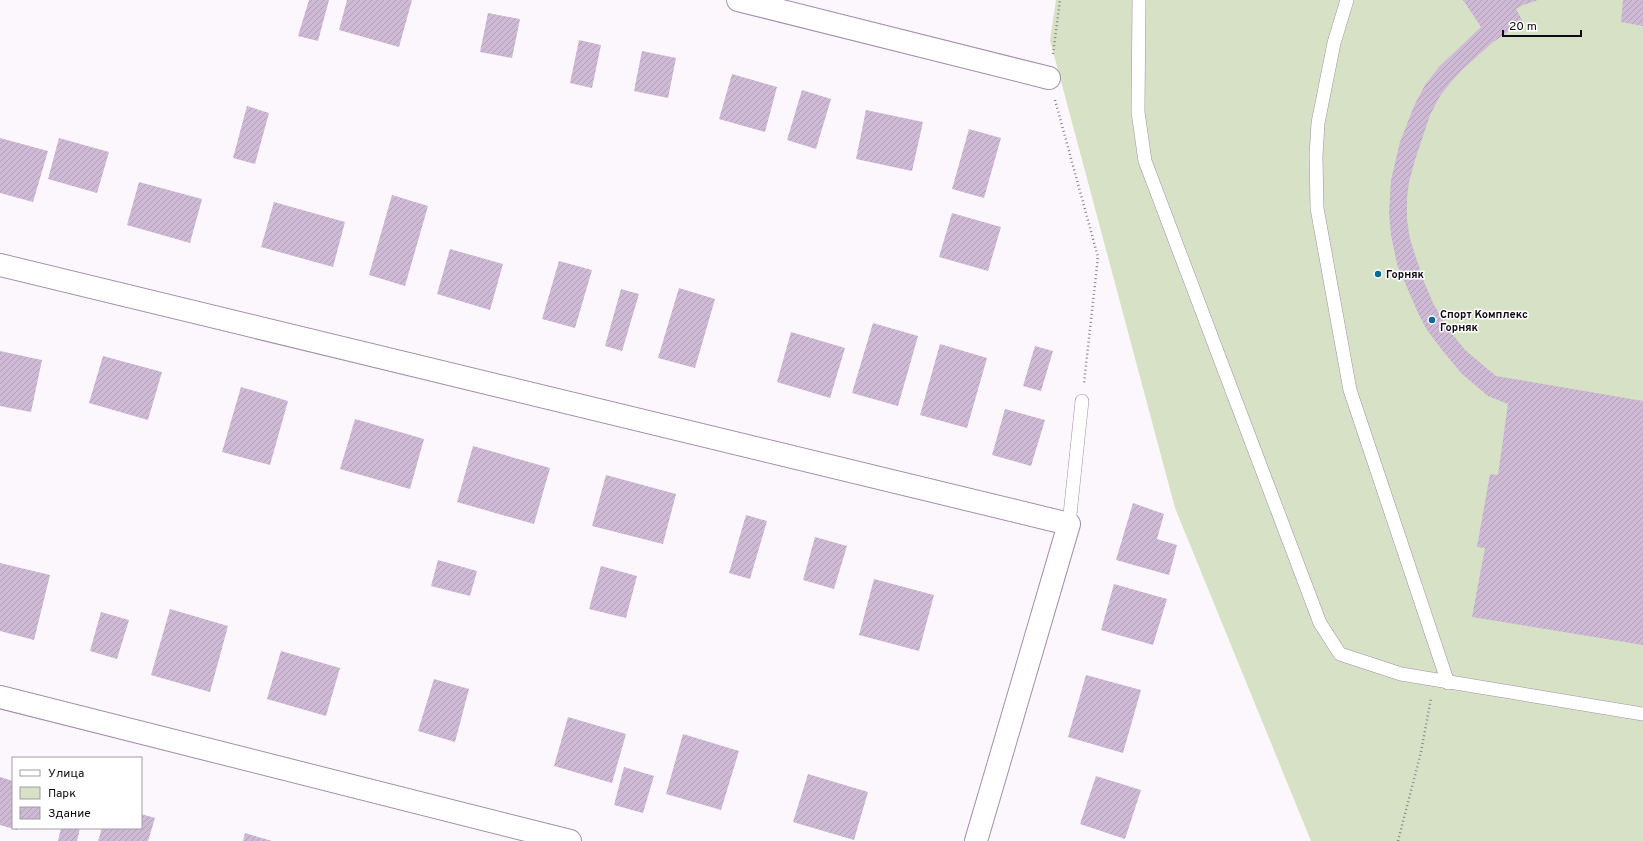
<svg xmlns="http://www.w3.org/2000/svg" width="1643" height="841" viewBox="0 0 1643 841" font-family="Overpass,sans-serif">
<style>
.green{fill:#d6e1c6}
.building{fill:url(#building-hatch)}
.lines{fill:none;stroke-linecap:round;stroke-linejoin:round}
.service-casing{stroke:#a48eab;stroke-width:14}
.minor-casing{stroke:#a48eab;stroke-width:24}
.path{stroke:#89838b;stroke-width:2.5;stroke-dasharray:1 3;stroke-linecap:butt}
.service{stroke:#fff;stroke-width:13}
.minor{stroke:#fff;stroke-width:22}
.poi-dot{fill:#076998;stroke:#fff;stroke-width:1.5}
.labels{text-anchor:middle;stroke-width:3;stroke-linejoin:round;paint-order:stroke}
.poi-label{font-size:11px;font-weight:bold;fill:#110a14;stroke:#fff;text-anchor:start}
</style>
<defs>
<pattern id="building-hatch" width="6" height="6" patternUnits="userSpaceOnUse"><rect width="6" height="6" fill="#cebad5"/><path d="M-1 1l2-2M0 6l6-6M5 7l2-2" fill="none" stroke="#b09fb6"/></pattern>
</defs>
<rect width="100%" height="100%" fill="#fcf7fd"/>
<!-- green -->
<path class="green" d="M1056 0H1643V841H1311L1175 508 1050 40Z"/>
<!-- building -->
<g class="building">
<path d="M309 0H329L318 41 298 36Z"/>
<path d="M347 0H412L399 47 339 30Z"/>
<path d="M1463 0H1538L1523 5 1516 9 1523 22 1493 42 1462 70 1451 82 1440 96 1430 115 1415 160 1409 182 1407 198V220L1410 239 1424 282 1434 305 1447 327 1465 350 1496 376 1643 401V645L1472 617 1485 548 1477 547 1490 474 1498 475 1508 404 1488 396 1462 374 1442 350 1427 330 1418 313 1397 264 1391 235 1389 213 1391 180 1400 142 1414 106 1425 85 1439 67 1481 27Z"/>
<path d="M1623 0H1643V26L1621 22Z"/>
<path d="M488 13 520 19 512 58 480 52Z"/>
<path d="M579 40 601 45 592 88 570 83Z"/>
<path d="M642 51 676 58 668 98 634 91Z"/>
<path d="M732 74 777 87 765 132 719 119Z"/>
<path d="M802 90 831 99 816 149 787 140Z"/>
<path d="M247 106 269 113 255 164 233 158Z"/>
<path d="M866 110 923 122 912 171 856 159Z"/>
<path d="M969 129 1001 138 984 198 952 189Z"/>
<path d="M0 138 48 151 33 202 0 193Z"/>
<path d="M59 138 109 152 97 193 48 179Z"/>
<path d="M139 182 202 199 190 243 127 225Z"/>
<path d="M392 195 428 206 405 286 369 275Z"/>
<path d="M274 202 345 222 333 267 261 247Z"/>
<path d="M952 213 1001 227 988 271 939 257Z"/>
<path d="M450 249 503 264 490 310 437 294Z"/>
<path d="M559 261 592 270 575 328 542 319Z"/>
<path d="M679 288 715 299 695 368 658 358Z"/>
<path d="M621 289 639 294 622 351 605 346Z"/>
<path d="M873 323 918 336 898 406 852 393Z"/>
<path d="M791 332 845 348 830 398 777 382Z"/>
<path d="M940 344 987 358 967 428 920 415Z"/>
<path d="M1035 346 1053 351 1041 391 1023 386Z"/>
<path d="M0 351 42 360 31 412 0 406Z"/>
<path d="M103 356 162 372 148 420 89 403Z"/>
<path d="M241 387 288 401 270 465 222 452Z"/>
<path d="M1005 409 1045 420 1031 466 992 455Z"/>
<path d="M355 419 424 439 410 489 340 469Z"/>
<path d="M473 446 550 468 534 524 457 502Z"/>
<path d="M606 475 676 494 663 544 592 526Z"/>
<path d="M1133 503 1164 514 1157 539 1177 545 1169 575 1116 560Z"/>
<path d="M746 515 767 521 750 579 729 573Z"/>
<path d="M815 537 847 546 834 589 803 580Z"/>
<path d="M438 560 477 571 470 596 431 586Z"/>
<path d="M0 563 50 575 34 640 0 631Z"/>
<path d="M601 566 637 576 626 618 589 609Z"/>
<path d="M874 579 934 595 919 651 859 635Z"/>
<path d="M1114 584 1167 599 1153 645 1101 630Z"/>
<path d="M170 609 228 626 210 692 151 675Z"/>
<path d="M101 612 129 620 117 659 90 651Z"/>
<path d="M281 651 340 668 326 716 267 699Z"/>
<path d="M1086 675 1141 690 1123 753 1068 737Z"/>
<path d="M434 679 469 689 455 742 418 731Z"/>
<path d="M568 717 626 734 612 783 554 766Z"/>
<path d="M683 734 739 751 721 810 666 794Z"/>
<path d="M624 767 654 776 643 813 614 805Z"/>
<path d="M808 774 868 792 854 840 793 822Z"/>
<path d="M1096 776 1141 790 1125 839 1080 824Z"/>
<path d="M0 777 13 781V828H18L17 830 0 825Z"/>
<path d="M141 814 155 818 148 841H98L102 828H141Z"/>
<path d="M61 828H80L77 841H58Z"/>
<path d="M245 833 272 841H243Z"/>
</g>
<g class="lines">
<!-- service casing -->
<g class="service-casing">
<g id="service">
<path d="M1139 0 1138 112 1145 161 1320 623 1340 654 1401 674 1643 714"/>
<path d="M1347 0 1334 43 1318 123 1316 156 1317 208 1350 390 1448 683"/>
<path d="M1069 524 1082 401"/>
</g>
</g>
<!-- minor casing -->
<g class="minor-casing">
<g id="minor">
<path d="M738 0 1049 78"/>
<path d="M0 265 1069 524 976 841"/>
<path d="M0 697 570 841"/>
</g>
</g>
<!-- path -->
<g class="path">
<path d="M1053 54 1060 0"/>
<path d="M1055 100 1098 257 1084 383"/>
<path d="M1398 841 1421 752 1431 698"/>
</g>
<!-- service -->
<use href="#service" class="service"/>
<!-- minor -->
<use href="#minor" class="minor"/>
</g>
<!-- markers -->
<g class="poi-dot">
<circle cx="1378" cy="274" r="4"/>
<circle cx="1432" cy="320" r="4"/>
</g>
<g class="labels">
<!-- poi labels -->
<g class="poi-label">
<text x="1386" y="278">Горняк</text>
<text x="1440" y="318">Спорт Комплекс<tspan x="1440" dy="13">Горняк</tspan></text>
</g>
</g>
<!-- legend -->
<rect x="12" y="757" width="130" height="72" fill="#ffffff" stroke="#a09da1"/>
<rect x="20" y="770" width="20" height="6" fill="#ffffff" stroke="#a09da1"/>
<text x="48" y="777" font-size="12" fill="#110a14">Улица</text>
<rect x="20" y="787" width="20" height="12" fill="#d6e1c6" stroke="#a09da1"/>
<text x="48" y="797" font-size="12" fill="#110a14">Парк</text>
<rect x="20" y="807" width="20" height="12" fill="url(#building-hatch)" stroke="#a09da1"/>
<text x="48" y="817" font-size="12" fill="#110a14">Здание</text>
<!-- scale -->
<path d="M1503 30v6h78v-6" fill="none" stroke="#110a14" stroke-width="2"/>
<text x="1509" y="30" font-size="12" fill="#110a14" stroke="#ffffff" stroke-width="3" paint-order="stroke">20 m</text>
</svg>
